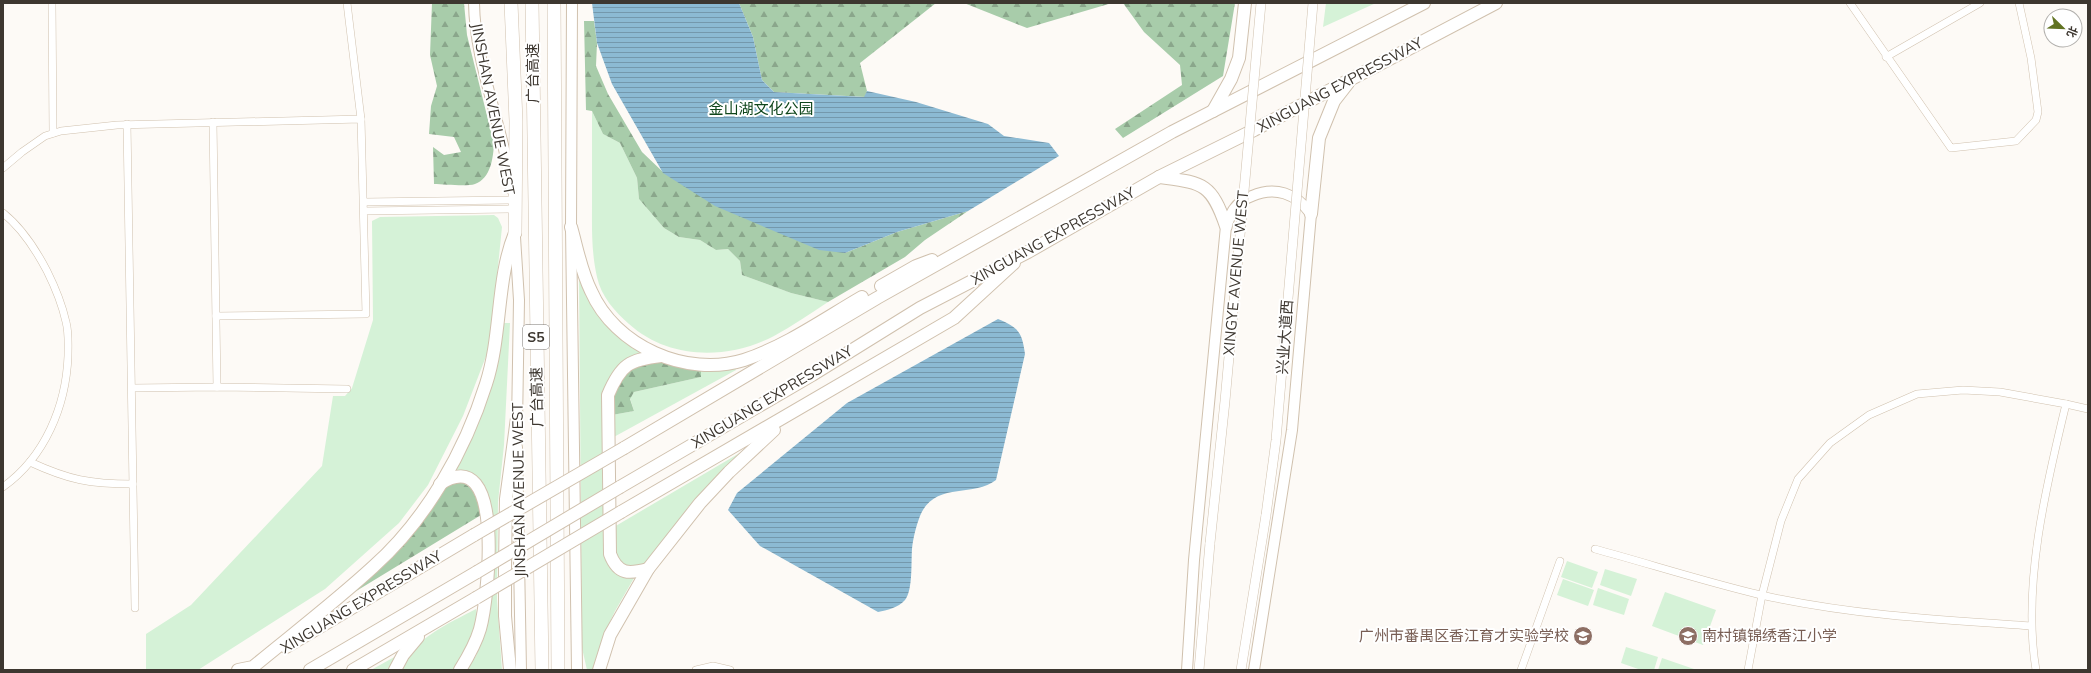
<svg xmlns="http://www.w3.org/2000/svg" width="2091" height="673" viewBox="0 0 2091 673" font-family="Mulish,'Noto Sans SC',sans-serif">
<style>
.green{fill:#d5f2d7}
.forest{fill:url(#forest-firs)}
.water{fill:url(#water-rules)}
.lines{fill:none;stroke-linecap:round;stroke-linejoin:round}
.minor-casing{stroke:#d0c1ae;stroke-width:8}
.tertiary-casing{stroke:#d0c1ae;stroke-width:10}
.secondary-casing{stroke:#d0c1ae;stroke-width:12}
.trunk-casing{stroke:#d0c1ae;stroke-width:14}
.motorway-casing{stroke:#d0c1ae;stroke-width:14}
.minor{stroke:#fff;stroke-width:7}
.tertiary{stroke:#fff;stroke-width:9}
.secondary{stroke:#fff;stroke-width:10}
.trunk{stroke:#fff;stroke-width:12}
.motorway{stroke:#fff;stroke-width:13}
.tertiary-bridge-casing{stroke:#d0c1ae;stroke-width:10;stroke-linecap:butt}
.trunk-bridge-casing{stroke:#d0c1ae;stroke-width:14;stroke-linecap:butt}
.tertiary-bridge{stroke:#fff;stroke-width:9}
.trunk-bridge{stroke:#fff;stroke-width:12}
.labels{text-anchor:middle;stroke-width:4;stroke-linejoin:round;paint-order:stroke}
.shield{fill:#fff;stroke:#77736e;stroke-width:1}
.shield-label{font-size:14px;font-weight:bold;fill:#3d3730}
.street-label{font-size:15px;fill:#3d3730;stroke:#fff}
.park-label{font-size:15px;fill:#0f461b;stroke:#fff}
.education-label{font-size:15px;fill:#785e54;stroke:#fff;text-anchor:end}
</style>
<defs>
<pattern id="forest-firs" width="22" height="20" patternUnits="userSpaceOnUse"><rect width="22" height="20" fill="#a8ccaa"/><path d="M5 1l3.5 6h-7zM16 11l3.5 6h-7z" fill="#8aa68b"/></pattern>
<pattern id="water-rules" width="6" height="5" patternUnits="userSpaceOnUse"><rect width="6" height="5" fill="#8cbad3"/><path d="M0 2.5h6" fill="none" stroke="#7498ac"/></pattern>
</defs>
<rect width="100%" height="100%" fill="#fdfaf6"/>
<!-- green -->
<g class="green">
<path d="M1326 3H1376L1323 27Z"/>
<path d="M592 111 603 134 620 143 637 178 639 199 664 228 679 237 700 240 716 250 728 249 740 261 742 275 791 293 828 302C810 314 792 326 774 336 728 360 669 360 629 324 615 312 601 296 597 277 591 251 592 225 592 199 592 169 592 140 592 111Z"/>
<path d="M494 215 498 218 502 227 490 346 463 416 428 485 399 523 325 589 198 670H146V634L191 605 322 466 333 396H345L352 388 373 320 372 221 380 217Z"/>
<path d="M579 276 593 307 603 321 644 354 615 370 607 561 622 576 634 578 615 611 604 634 592 670H587L582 648Z"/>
<path d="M503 323H510L504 445 498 502 497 599 502 670H466L476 656 487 627 490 499C483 476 475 470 452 471Z"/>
<path d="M734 366 736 370 612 438V415L634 411 630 398 634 392 701 377V370Z"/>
<path d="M743 451 698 497 646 562C636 569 620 572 615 556 612 548 614 535 614 527Z"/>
<path d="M1567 561 1598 572 1592 588 1561 577Z"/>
<path d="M1605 569 1637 579 1631 596 1600 585Z"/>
<path d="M1563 579 1594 590 1588 606 1557 595Z"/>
<path d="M1598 588 1629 599 1624 615 1593 605Z"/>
<path d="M1665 592 1716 610 1703 645 1652 626Z"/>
<path d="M476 609C481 628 466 655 454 670H401C413 638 448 624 476 609Z"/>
<path d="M1626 647 1658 657 1654 670H1641L1621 663Z"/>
<path d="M398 655 390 670H371Z"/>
<path d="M1662 658 1694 669V670H1658Z"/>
</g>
<!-- forest -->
<g class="forest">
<path d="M432 3H464L467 35 494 144C493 158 491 178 475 184 466 187 444 184 434 184L433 147 444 155 461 152 454 137 429 134 431 106 437 86 430 55Z"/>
<path d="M739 3H936L860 63 867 91 865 97 774 92 762 80 753 37Z"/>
<path d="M964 3H1112L1027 28Z"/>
<path d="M1123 3H1235L1223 76 1123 138 1115 129 1182 85 1180 65 1144 32Z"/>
<path d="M584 21H594L597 43 596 66 608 94 642 152 663 172 845 253 897 232 968 211 925 240 905 257 828 302 791 293 742 275 740 261 728 249 716 250 700 240 679 237 664 228 639 199 637 178 620 143 603 134 592 111 586 110Z"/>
<path d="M662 361 701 370V377L634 392 630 399 634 411 612 415C613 395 617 371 640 363 646 361 655 362 662 361Z"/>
<path d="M459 481C477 489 477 498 481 515L353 593 350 590 442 488Z"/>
</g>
<!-- water -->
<g class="water">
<path d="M592 3H739L753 37 762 80 774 92 864 97 867 91 916 102 988 124 1004 136 1049 143 1059 156 968 211 897 232 845 253 819 250 715 206 663 173 612 84 597 43Z"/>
<path d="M998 319C1019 328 1022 332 1025 354L996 480C973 498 934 481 920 516 916 526 913 539 912 549 911 562 913 590 905 600 898 608 887 610 878 612L760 546 728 510 737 493 847 403Z"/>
</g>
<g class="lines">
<!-- minor casing -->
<g class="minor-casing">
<g id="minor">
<path d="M52 3 53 133"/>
<path d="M347 3 361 119"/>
<path d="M1850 3 1951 148 2016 141 2036 120 2038 112 2031 58 2019 3"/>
<path d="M1886 57 1980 3"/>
<path d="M213 122 217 387"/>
<path d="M127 124 135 608"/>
<path d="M3 168 22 152 45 136 61 131 117 125 361 119 366 314 216 316"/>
<path d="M364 202 512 200"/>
<path d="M364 211 513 209"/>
<path d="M3 213C22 228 36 250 47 271 55 287 62 304 66 322 69 333 68 345 68 356 66 406 45 457 3 487"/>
<path d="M132 388 217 387 347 389"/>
<path d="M2066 404 2088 409"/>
<path d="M30 462C69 480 90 484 133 484"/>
<path d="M1595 549C1650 564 1706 582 1761 595 1850 615 1941 620 2031 626"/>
<path d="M696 670 713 666 730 670"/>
<path d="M1521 670 1560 561"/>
<path d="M1748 670 1762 595 1781 521 1798 479 1830 443 1869 415 1917 394 1963 390 2000 392 2066 404C2046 486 2022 586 2036 670"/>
</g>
</g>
<!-- tertiary casing -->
<g class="tertiary-casing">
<g id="tertiary">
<path d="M1199 670 1210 543"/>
<path d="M1241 670 1266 515"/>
</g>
</g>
<!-- secondary casing -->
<g class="secondary-casing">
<g id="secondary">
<path d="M474 3C475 67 504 126 511 189"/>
<path d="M572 3 571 227 577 670"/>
<path d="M515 237 519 300 517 425"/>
<path d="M517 447 521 670"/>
<path d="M1187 670 1194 560 1226 226C1229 220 1231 213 1234 209 1238 203 1246 198 1252 196 1275 186 1296 193 1311 214L1292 430 1254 670"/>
</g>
</g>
<!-- trunk casing -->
<g class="trunk-casing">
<g id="trunk">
<path d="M1213 111 1231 79 1239 58 1245 3"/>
<path d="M1159 177C1202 183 1211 182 1226 226"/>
<path d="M1311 214 1319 138 1334 101 1348 83"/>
<path d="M571 227C577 248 581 271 591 291 615 346 686 378 744 360 786 346 824 319 862 297"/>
<path d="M881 286 916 266 932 260"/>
<path d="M624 448 877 298 1172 132 1424 3"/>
<path d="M440 484C507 440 488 600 480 629 476 643 468 657 460 670"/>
<path d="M620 487 812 375 920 308 1028 252 1159 177 1254 130 1496 3"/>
<path d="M621 512 954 318 1014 263"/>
<path d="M648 569C629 574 618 575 610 554L608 395C621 364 629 360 661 356"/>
<path d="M286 647 474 535"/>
<path d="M238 670 253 667C293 634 335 602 373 567 426 520 465 451 486 384 502 335 496 279 515 233"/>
<path d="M310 670 477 572"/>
<path d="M353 670 476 598"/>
<path d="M395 670 403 655 418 637"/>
<path d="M510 670 505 616V567L506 499 517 418"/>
<path d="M599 670 610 635 648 569 700 503 729 472 774 430"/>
</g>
</g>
<!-- motorway casing -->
<g class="motorway-casing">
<g id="motorway">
<path d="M511 3 516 121 515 233"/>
<path d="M532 3 542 670"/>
<path d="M554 3 558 670"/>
</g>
</g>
<!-- minor -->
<use href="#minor" class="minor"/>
<!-- tertiary -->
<use href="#tertiary" class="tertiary"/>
<!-- secondary -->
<use href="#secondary" class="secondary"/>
<!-- trunk -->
<use href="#trunk" class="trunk"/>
<!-- motorway -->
<use href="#motorway" class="motorway"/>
<!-- tertiary-bridge casing -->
<g class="tertiary-bridge-casing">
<g id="tertiary-bridge">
<path d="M1266 515 1276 440 1313 3"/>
<path d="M1210 543 1225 401 1261 3"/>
</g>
</g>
<!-- trunk-bridge casing -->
<g class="trunk-bridge-casing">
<g id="trunk-bridge">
<path d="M474 535 624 448"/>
<path d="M477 572 620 487"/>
<path d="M476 598 621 512"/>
</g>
</g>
<!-- tertiary-bridge -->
<use href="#tertiary-bridge" class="tertiary-bridge"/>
<!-- trunk-bridge -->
<use href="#trunk-bridge" class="trunk-bridge"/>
</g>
<!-- icons -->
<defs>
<g id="school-disc" transform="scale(1)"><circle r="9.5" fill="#8d6e63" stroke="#fff"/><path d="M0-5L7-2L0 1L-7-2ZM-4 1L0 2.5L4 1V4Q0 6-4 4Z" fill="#fff"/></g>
</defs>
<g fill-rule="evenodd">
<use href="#school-disc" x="1583" y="636"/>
<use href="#school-disc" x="1688" y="636"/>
</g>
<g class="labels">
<!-- shield labels -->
<rect class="shield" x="523" y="325" width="26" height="24" rx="3"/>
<g class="shield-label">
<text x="536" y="342">S5</text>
</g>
<!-- street labels -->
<g class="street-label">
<text transform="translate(533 73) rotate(-90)" y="5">广台高速</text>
<text transform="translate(1340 85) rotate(-28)" y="5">XINGUANG EXPRESSWAY</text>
<text transform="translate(493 109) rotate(79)" y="5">JINSHAN AVENUE WEST</text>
<text transform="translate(1053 236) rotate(-29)" y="5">XINGUANG EXPRESSWAY</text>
<text transform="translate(1236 273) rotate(-85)" y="5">XINGYE AVENUE WEST</text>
<text transform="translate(1285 337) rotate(-86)" y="5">兴业大道西</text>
<text transform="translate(537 397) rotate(-91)" y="5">广台高速</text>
<text transform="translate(772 397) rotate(-31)" y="5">XINGUANG EXPRESSWAY</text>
<text transform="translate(519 490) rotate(-91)" y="5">JINSHAN AVENUE WEST</text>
<text transform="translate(361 602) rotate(-31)" y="5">XINGUANG EXPRESSWAY</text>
</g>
<!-- park labels -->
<g class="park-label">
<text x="761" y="114">金山湖文化公园</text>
</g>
<!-- education labels -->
<g class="education-label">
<text x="1569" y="641">广州市番禺区香江育才实验学校</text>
<text x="1702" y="641" text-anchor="start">南村镇锦绣香江小学</text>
</g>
</g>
<!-- border -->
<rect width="2091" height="673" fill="none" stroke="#3d3730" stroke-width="8"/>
<!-- north arrow -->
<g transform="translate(2063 28) rotate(113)"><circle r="19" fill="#ffffff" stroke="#b1afac"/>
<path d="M0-3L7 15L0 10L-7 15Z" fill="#617322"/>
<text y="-6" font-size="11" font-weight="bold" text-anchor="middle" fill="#3d3730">北</text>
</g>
</svg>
